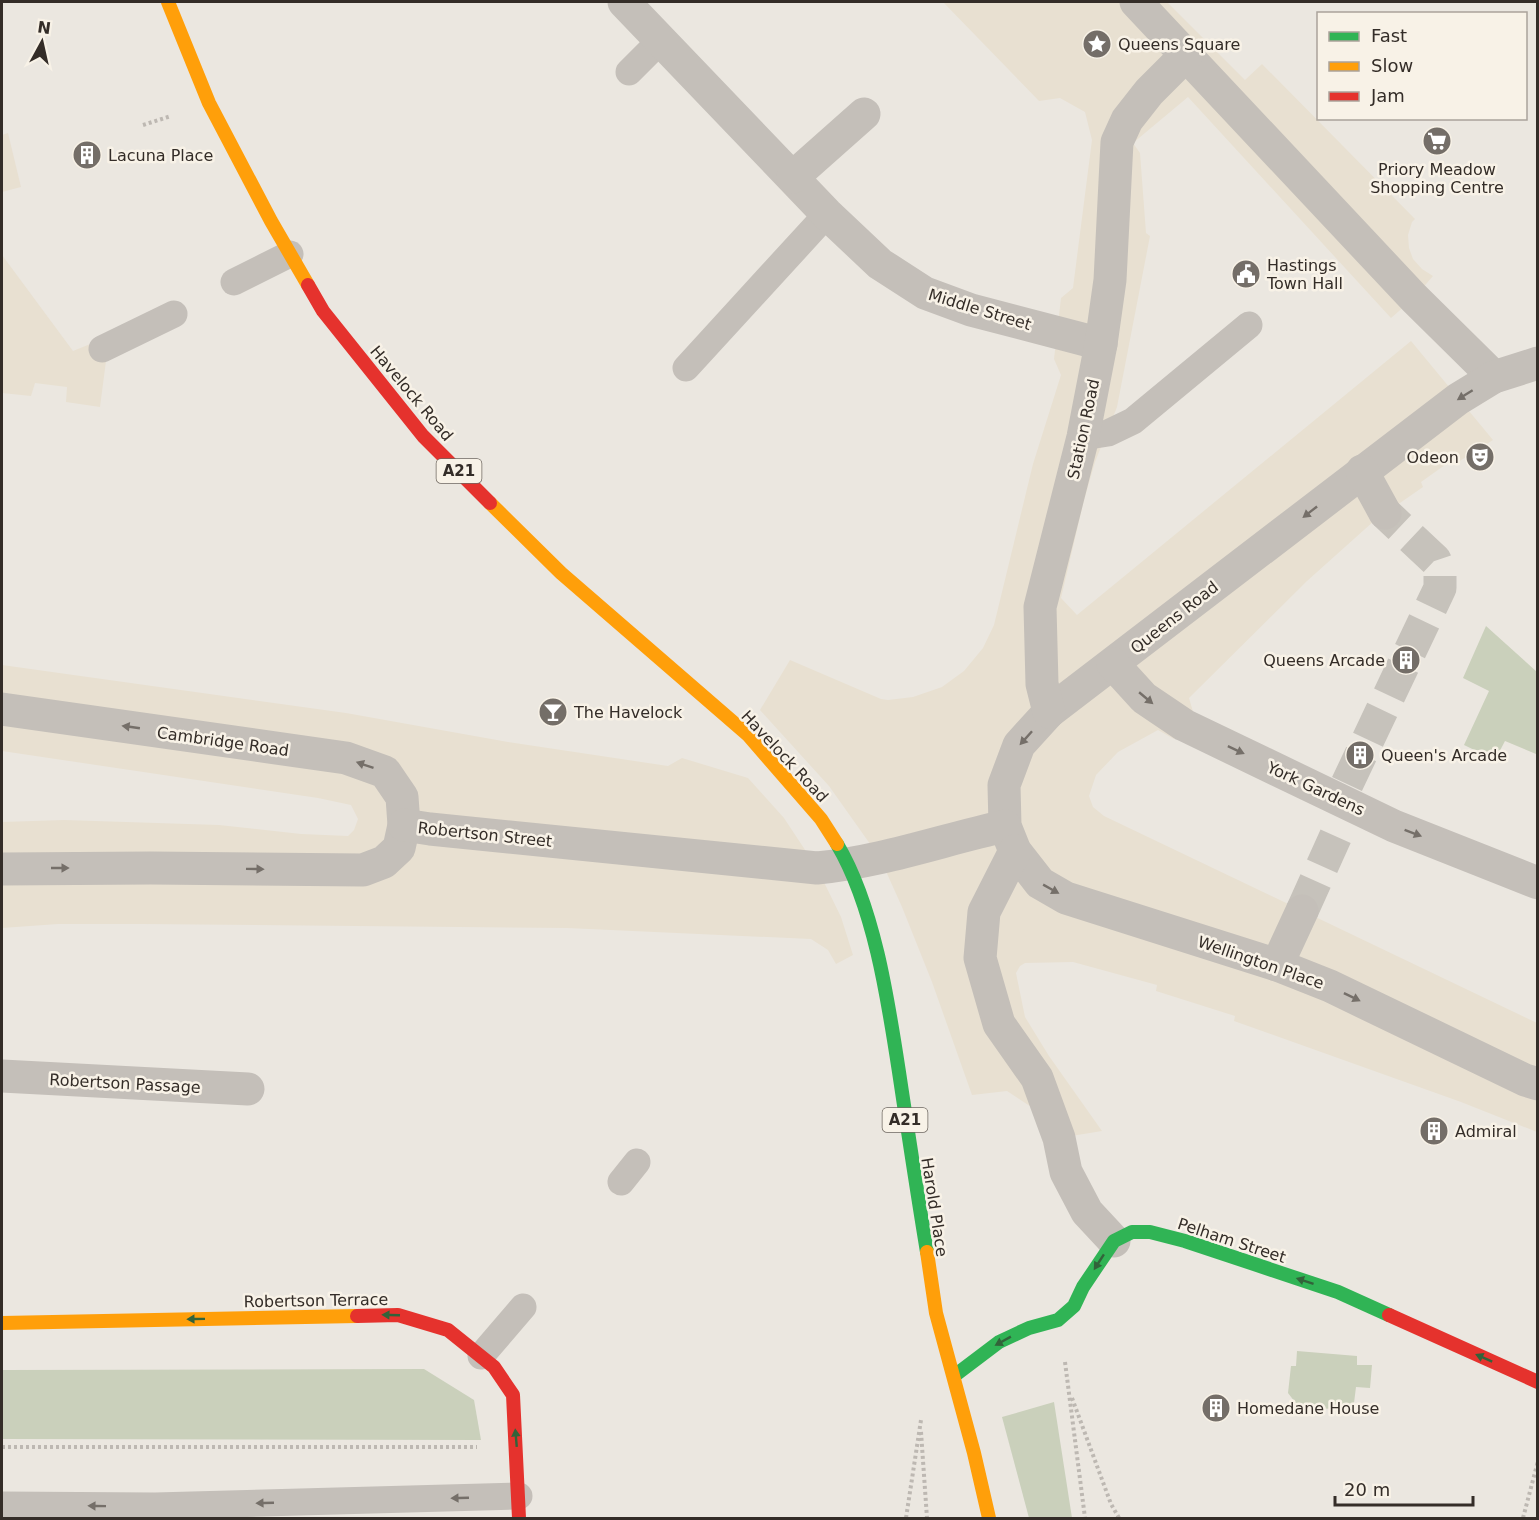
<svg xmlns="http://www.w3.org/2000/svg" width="1539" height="1520" viewBox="0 0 1539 1520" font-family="'DejaVu Sans',sans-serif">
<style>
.green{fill:#cad0bb}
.plaza{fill:#e8e0d1}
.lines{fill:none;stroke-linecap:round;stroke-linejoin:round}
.street-tunnel{stroke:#c6c2bb;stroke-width:33;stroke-dasharray:33 16;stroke-linecap:butt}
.path{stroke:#bdb8b2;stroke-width:4;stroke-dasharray:3 3;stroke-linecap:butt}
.lane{stroke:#c4bfb9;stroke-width:27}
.street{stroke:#c4bfb9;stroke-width:33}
.fast{stroke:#30b455;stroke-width:14}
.slow{stroke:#ff9f0a;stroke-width:14}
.jam{stroke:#e5322d;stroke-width:14}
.oneway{fill:#756f69}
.oneway2{fill:#32633a}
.labels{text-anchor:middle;stroke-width:5;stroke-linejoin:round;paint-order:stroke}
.shield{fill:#f8f2e7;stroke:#6f6861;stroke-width:1.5}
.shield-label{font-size:15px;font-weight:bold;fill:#342d28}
.poi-label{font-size:16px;fill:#342d28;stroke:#f8f2e7;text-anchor:start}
.street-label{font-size:16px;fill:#342d28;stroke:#f8f2e7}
</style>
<rect width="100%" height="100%" fill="#ebe7e0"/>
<!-- green -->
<g class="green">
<path d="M1486 626 1537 672 1536 754 1505 741 1495 760 1464 745 1489 691 1463 678Z"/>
<path d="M1297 1351 1357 1356V1365H1372L1370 1388 1356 1387 1353 1411 1298 1406 1288 1393 1291 1366H1296Z"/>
<path d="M424 1369 474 1400 481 1440 2 1439V1370Z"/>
<path d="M1054 1402 1072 1518H1029L1002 1417Z"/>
</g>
<!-- plaza -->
<g class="plaza">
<path d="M943 2H1167L1245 80 1262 64 1415 219 1412 222 1408 235 1409 248 1413 259 1422 269 1433 276 1414 298 1391 318 1188 97 1133 143 1140 153 1146 233 1150 236 1117 407 1095 462 1084 500 1061 598 1077 615 1411 341 1493 440 1455 464 1452 460 1421 482 1423 487 1374 521 1307 581 1189 698 1194 715 1174 739 1158 730 1118 752 1096 775 1089 796 1093 807 1104 816 1537 1023V1132L1461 1102 1234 1021 1235 1016 1156 991 1157 985 1073 962 1025 963 1020 966 1016 973 1025 1017 1049 1056 1102 1131 1059 1138 1039 1112 1007 1091 972 1095 932 982 902 907 880 858 829 786 760 710 790 660 881 699 888 700 913 697 942 687 964 671 983 648 994 625 1033 464 1061 375 1054 359 1061 298 1073 288 1092 140 1085 112 1060 98 1039 101Z"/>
<path d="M8 133 21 187 2 192V135Z"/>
<path d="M2 255 73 351 100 340 106 361 100 407 66 402 67 387 35 383 31 396 2 393Z"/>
<path d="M2 665 346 713 508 742 668 766 682 758 748 778 784 818 817 868 841 917 853 955 836 964 828 950 811 939 567 928 143 924H58L2 928V822L64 820 219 825 301 834 348 836 354 830 358 819 351 805 318 798 2 751Z"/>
</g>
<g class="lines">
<!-- street-tunnel -->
<g class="street-tunnel">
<path d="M1347 784 1440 588V575L1435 560 1385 513"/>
<path d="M1302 911 1342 822"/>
</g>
<!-- path -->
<g class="path">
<path d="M143 125 171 116"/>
<path d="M1065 1362 1085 1518"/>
<path d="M1072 1398 1111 1504 1119 1518"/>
<path d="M921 1432 927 1518"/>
<path d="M2 1447H477"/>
<path d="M906 1518 921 1420"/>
<path d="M1523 1518 1538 1461"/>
</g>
<!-- lane -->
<g class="lane">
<path d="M629 72 661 40"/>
<path d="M234 282 290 254"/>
<path d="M102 349 174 314"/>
<path d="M686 368 827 214"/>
<path d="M1083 437 1108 433 1133 421 1249 325"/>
<path d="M621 1182 637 1162"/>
<path d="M481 1356 523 1307"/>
<path d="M2 1505 155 1506 519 1496"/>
</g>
<!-- street -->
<g class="street">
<path d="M624 2 827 214 880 264 925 293 971 310 1101 344"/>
<path d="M1136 2 1414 298 1494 377"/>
<path d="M793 177 864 114"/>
<path d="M1538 363 1494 377 1458 399 1049 712 1019 745 1004 785 1005 826 1015 851 1040 883 1066 898 1277 965 1330 986 1525 1080 1538 1084"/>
<path d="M1362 471 1385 513"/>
<path d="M1113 664 1144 698 1184 725 1394 826 1538 883"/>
<path d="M2 709 346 758 385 772 402 797 404 825 399 848 384 862 363 870 151 868 2 869"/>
<path d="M1049 712 1042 684 1040 607 1083 437 1101 344 1110 280 1117 142 1127 120 1149 92 1187 54"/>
<path d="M404 825 430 829 817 868C881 862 942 840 1005 826"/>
<path d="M1015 851 984 912 980 958 999 1024 1037 1078 1059 1138 1066 1172 1087 1212 1114 1241"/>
<path d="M1277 965 1302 911"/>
<path d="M2 1076 248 1089"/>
</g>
<!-- fast -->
<g class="fast">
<path d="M837 844C874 906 888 1000 899 1072 908 1132 917 1192 927 1252"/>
<path d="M954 1376 999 1342 1029 1328 1058 1320 1074 1306 1083 1287 1114 1241 1132 1232H1150L1185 1241 1338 1292 1389 1315"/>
</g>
<!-- slow -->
<g class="slow">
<path d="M168 2 209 103 271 221 308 285"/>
<path d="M490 503 561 573 748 735 821 819 837 844"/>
<path d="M927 1252 936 1313 974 1453 989 1518"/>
<path d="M2 1323 357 1316"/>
</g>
<!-- jam -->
<g class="jam">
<path d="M308 285 323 311 423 436 490 503"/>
<path d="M1389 1315 1538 1382"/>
<path d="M357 1316 398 1315 448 1330 494 1367 513 1395 519 1518"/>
</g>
</g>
<!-- one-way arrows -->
<defs><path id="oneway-solid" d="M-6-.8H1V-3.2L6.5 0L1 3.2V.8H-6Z" transform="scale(1.5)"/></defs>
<g class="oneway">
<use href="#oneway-solid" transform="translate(1465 395) rotate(148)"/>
<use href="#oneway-solid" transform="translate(1310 512) rotate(142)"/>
<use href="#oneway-solid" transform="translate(1146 698) rotate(40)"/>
<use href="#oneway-solid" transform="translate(131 727) rotate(-172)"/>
<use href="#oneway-solid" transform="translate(1026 738) rotate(132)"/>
<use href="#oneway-solid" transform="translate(1236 750) rotate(25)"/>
<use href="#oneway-solid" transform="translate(365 765) rotate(-161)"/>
<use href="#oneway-solid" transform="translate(1413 833) rotate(21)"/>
<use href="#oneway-solid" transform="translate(60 868)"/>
<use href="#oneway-solid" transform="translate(255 869) rotate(1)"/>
<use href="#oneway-solid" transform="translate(1051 889) rotate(29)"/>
<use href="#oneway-solid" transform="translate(1352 997) rotate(26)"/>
<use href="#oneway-solid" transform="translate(460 1498) rotate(178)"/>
<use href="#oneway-solid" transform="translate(265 1503) rotate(178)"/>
<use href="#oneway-solid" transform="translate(97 1506) rotate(-179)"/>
</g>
<g class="oneway2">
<use href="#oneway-solid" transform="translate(1099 1262) rotate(123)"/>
<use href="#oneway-solid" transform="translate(1305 1281) rotate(-162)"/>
<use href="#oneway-solid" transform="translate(391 1315) rotate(-178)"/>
<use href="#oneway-solid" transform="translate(196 1319) rotate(179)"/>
<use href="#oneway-solid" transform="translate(1003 1341) rotate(151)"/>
<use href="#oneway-solid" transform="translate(1484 1358) rotate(-156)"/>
<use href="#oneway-solid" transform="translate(516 1438) rotate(-95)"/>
</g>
<!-- icons -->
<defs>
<g id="sight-disc" transform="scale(1.5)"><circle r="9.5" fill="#746e68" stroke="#f8f2e7"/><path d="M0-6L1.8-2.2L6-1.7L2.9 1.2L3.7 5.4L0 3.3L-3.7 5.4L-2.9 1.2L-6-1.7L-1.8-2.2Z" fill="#fff"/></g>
<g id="supermarket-disc" transform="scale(1.5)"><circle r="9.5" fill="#746e68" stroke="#f8f2e7"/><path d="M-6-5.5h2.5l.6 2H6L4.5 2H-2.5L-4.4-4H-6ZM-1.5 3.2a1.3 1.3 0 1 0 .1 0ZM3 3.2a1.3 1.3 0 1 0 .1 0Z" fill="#fff"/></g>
<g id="building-disc" transform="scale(1.5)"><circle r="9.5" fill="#746e68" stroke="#f8f2e7"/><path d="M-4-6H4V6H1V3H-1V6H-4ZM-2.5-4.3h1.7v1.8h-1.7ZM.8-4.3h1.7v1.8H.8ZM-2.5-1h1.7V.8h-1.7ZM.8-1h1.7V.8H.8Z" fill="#fff"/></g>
<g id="civic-disc" transform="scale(1.5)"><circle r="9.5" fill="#746e68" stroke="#f8f2e7"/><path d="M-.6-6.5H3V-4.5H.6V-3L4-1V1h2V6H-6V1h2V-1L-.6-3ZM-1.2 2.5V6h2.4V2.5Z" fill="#fff"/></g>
<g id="theatre-disc" transform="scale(1.5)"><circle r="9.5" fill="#746e68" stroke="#f8f2e7"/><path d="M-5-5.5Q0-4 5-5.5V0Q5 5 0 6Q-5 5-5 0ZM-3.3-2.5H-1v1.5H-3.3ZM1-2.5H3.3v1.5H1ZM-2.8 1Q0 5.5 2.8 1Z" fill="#fff"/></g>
<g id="bar-disc" transform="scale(1.5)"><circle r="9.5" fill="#746e68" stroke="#f8f2e7"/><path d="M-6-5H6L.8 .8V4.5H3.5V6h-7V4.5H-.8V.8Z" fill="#fff"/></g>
</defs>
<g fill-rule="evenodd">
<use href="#sight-disc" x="1097" y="44"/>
<use href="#supermarket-disc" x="1437" y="141"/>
<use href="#building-disc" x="87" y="155"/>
<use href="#civic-disc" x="1246" y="274"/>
<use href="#theatre-disc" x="1480" y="457"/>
<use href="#building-disc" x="1406" y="660"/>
<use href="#bar-disc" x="553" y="712"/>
<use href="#building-disc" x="1360" y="755"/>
<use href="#building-disc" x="1434" y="1131"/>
<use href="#building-disc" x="1216" y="1408"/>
</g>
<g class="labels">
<!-- shield labels -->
<g class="shield">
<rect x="436.5" y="459" width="45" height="24" rx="4.5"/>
<rect x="882.5" y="1108" width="45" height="24" rx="4.5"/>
</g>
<g class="shield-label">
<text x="459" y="476">A21</text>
<text x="905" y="1125">A21</text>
</g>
<!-- poi labels -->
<g class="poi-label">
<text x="1118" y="50">Queens Square</text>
<text x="108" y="161">Lacuna Place</text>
<text x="1437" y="175" text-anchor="middle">Priory Meadow<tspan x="1437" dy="18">Shopping Centre</tspan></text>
<text x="1267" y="271">Hastings<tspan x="1267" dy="18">Town Hall</tspan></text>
<text x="1459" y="463" text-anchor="end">Odeon</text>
<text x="1385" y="666" text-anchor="end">Queens Arcade</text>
<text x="574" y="718">The Havelock</text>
<text x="1381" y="761">Queen's Arcade</text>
<text x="1455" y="1137">Admiral</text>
<text x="1237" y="1414">Homedane House</text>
</g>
<!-- street labels -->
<g class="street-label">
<text transform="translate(980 309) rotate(17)" y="6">Middle Street</text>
<text transform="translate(412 393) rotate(50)" y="6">Havelock Road</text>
<text transform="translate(1083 429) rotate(-78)" y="6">Station Road</text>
<text transform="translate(1174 617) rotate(-38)" y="6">Queens Road</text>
<text transform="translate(223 741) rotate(8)" y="6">Cambridge Road</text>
<text transform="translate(785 756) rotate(47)" y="6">Havelock Road</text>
<text transform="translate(1316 788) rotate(25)" y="6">York Gardens</text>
<text transform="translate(485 834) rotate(6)" y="6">Robertson Street</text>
<text transform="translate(1261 962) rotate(19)" y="6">Wellington Place</text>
<text transform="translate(125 1083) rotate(3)" y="6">Robertson Passage</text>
<text transform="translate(935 1207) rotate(81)" y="6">Harold Place</text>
<text transform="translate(1232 1240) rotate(18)" y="6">Pelham Street</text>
<text transform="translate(316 1300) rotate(-1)" y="6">Robertson Terrace</text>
</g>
</g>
<!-- border -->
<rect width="1539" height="1520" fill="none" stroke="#342d28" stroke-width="6"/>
<!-- legend -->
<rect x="1317" y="12" width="210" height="108" fill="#f8f2e7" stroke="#aaa39b" stroke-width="1.5"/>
<rect x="1329" y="32" width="30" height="9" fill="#30b455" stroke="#aaa39b" stroke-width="1.5"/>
<text x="1371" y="42" font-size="18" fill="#342d28">Fast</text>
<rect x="1329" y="62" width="30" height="9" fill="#ff9f0a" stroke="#aaa39b" stroke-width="1.5"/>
<text x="1371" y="72" font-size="18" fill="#342d28">Slow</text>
<rect x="1329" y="92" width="30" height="9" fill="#e5322d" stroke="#aaa39b" stroke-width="1.5"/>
<text x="1371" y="102" font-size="18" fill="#342d28">Jam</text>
<!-- north arrow -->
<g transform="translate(42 42) rotate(8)" stroke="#f8f2e7" stroke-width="4.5" paint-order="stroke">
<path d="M0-4.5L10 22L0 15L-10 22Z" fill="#342d28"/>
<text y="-9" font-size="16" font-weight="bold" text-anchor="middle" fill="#342d28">N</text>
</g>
<!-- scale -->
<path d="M1335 1496v9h138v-9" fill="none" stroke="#342d28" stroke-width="3"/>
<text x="1344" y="1496" font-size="18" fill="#342d28" stroke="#f8f2e7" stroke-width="4.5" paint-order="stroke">20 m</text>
</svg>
